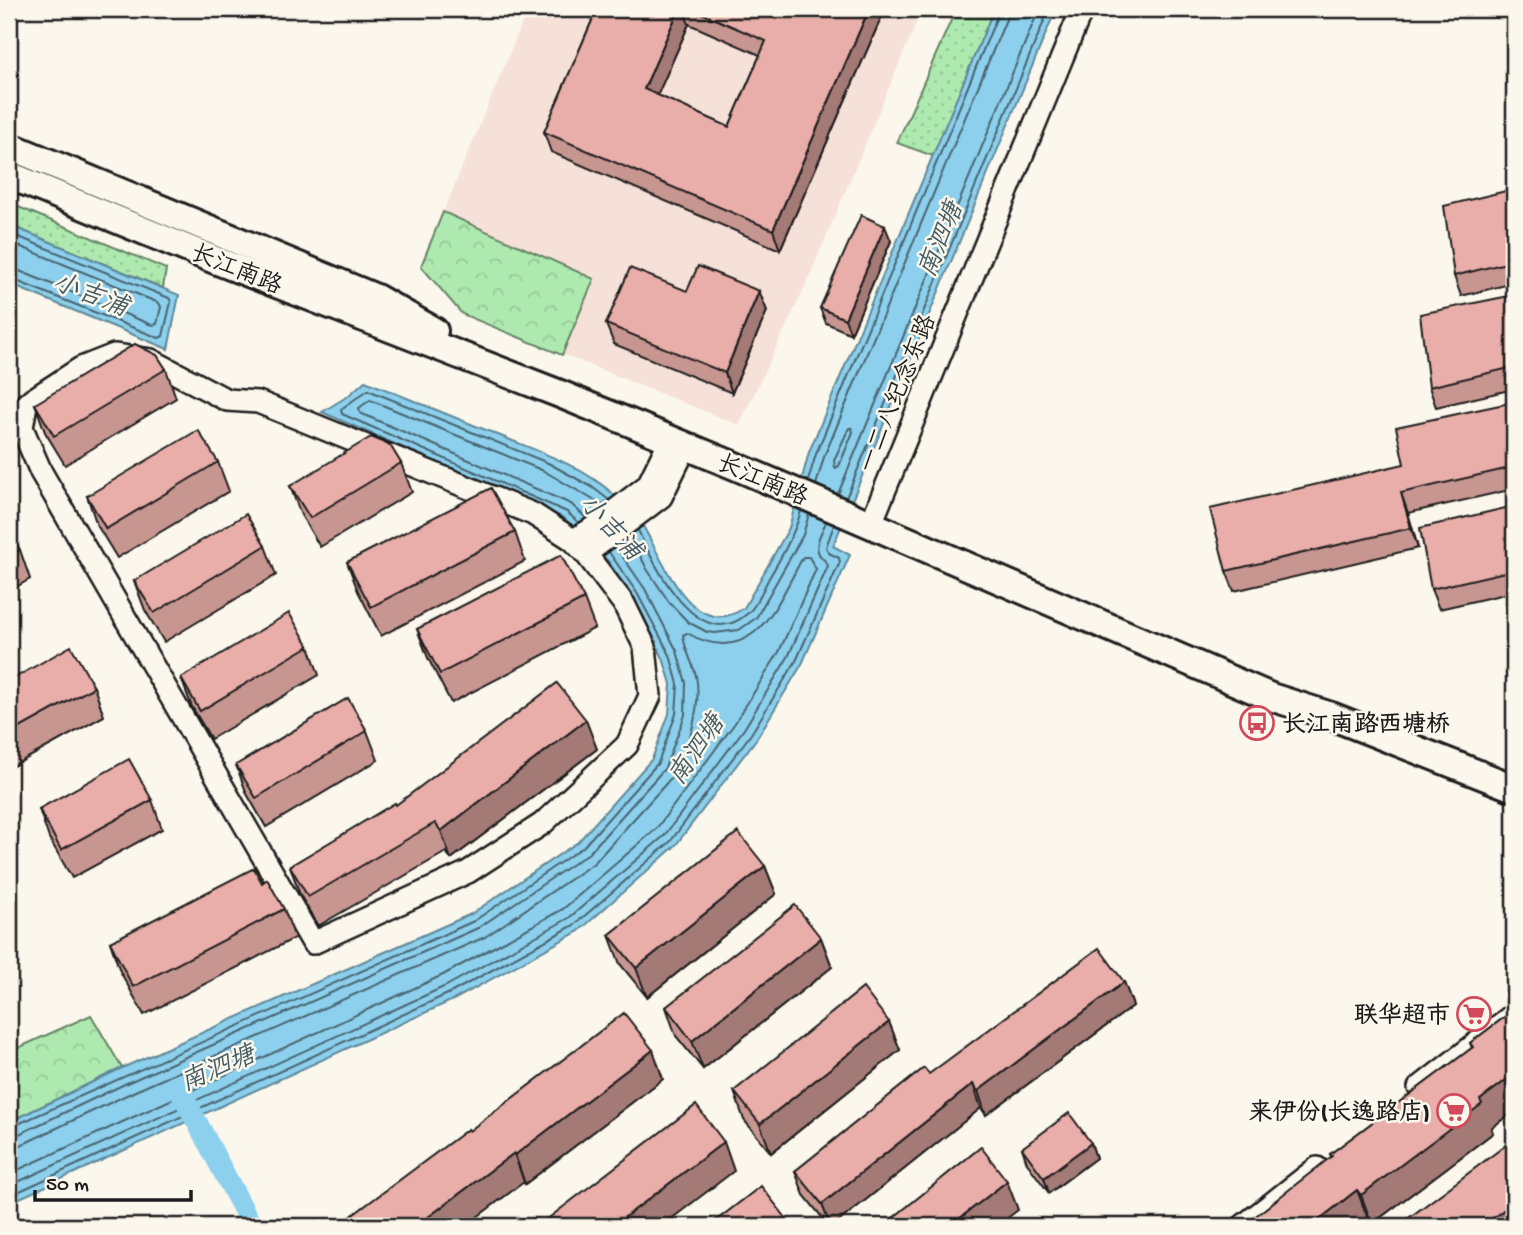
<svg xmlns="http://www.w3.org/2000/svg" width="1523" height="1235" viewBox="0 0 1523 1235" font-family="'Gochi Hand','LXGW WenKai TC',sans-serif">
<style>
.built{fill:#f6e1d8}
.grass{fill:url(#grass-dots);stroke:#658366;stroke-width:2}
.forest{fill:url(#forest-crowns);stroke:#658366;stroke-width:2}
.water{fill:#8cd0ed;stroke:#5f8899;stroke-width:2}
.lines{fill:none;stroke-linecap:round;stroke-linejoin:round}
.shore{stroke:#496470;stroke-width:2}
.canal{stroke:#8cd0ed;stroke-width:21}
.minor-casing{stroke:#1c1c1c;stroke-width:26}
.major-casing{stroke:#1c1c1c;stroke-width:32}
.minor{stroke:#fbf7ec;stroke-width:21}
.major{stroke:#fbf7ec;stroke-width:26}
.wall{fill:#c89691;stroke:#1c1c1c;stroke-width:2;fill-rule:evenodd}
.shaded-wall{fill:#a37a76;stroke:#1c1c1c;stroke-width:2}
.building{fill:#e9aea9;stroke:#1c1c1c;stroke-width:2}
.labels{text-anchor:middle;stroke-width:5;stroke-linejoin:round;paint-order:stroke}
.street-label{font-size:24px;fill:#1c1c1c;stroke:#fbf7ec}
.poi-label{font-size:24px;font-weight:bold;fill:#1c1c1c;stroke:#fbf7ec;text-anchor:end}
.water-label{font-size:26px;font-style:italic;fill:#435b65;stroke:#fbf7ec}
</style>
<defs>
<pattern id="grass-dots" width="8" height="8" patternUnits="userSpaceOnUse" patternTransform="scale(1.75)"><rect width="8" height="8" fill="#aeeab0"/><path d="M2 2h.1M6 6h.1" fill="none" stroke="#95c897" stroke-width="1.8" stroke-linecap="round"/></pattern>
<pattern id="forest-crowns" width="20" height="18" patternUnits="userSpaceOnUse" patternTransform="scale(1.75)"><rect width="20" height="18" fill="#aeeab0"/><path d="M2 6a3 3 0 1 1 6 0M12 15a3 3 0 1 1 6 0" fill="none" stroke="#95c897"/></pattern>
</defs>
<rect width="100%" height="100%" fill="#fbf7ec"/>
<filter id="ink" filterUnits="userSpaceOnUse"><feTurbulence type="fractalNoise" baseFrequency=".0143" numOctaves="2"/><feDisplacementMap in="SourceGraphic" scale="14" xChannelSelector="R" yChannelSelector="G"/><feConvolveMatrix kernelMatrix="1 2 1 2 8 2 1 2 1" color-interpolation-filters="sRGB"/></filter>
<g filter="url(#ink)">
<!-- built -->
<path class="built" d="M528 9H922L805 287 739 425 462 314 421 266Z"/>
<!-- grass -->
<g class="grass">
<path d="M956 9H994L933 156 897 143Z"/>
<path d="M9 203 166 269 163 288 9 225Z"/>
</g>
<!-- forest -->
<g class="forest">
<path d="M443 212 594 279 562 355 462 314 421 266Z"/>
<path d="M91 1015 122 1068 9 1122V1052Z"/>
</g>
<!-- water -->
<g class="water">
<path d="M994 9H1056L833 546 850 555 802 664 757 738 675 846 579 931 455 999 9 1203V1122L122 1068 471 914 578 842 652 759 669 714 671 684 663 658 631 597 609 562 564 518 322 412 348 396 365 381C411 400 457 418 503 437 540 452 582 466 612 493 623 502 637 516 644 528 664 562 693 643 744 608L789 528 809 452Z"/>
<path d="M9 225 179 295 168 349 9 284Z"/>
</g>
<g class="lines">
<!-- shore -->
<g class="shore">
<path d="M9 233 169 298 171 302 163 336 159 338 9 278"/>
<path d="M9 242 159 303 161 307 157 324 152 325 17 270 9 269"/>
<path d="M849 428H852L853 432 839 466 835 468 834 460Z"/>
<path d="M808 481 816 454 1000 9"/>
<path d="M816 485 824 457 1007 17 1009 9"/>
<path d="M838 494 1039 9"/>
<path d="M846 498 1049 9"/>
<path d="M586 518 571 504 360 413 359 408 370 400 544 471 602 505"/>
<path d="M579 523 567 512 342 414 341 409 368 390 548 463 592 487 609 500"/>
<path d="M638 530C654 565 698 656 747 614 757 606 763 589 769 578 782 556 794 535 801 511"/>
<path d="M630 536 647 569 669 602 688 622 707 632 715 633 739 630 756 618 803 535 809 514"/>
<path d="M9 1128 474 921 583 847 658 763 676 714 678 684 670 655 637 593 609 552"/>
<path d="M9 1137 17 1135 129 1082 478 928 589 853 665 768 685 715 686 683 677 651 645 589 616 547"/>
<path d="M9 1147 21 1145 133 1092 485 937 594 863 672 777C688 755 702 704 696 676 693 663 684 648 683 635L687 633C754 671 777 604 803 557H809L816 569 779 652 735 723 656 829 563 909 443 975 9 1174"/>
<path d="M9 1186 448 985 569 918 664 836 744 729 788 657 828 566C827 562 824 560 821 557 812 546 822 532 826 522"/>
<path d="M9 1196 452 992 574 925 670 842 751 734 796 661 840 562 839 558 829 553 826 547 834 525"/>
</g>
<!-- canal -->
<path class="canal" d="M181 1092 252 1226"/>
<!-- minor casing -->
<g class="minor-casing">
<g id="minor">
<path d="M114 355 151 360 227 400 258 402 533 514 573 540 586 554 624 604 645 647 650 696 627 745 542 824 468 872 313 943 41 472 22 428 26 404 81 368Z"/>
<path d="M870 526 1082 9"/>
<path d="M573 540 590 530 648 485 670 440"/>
<path d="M586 554 661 497 686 446"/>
<path d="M1419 1088 1514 1014"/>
<path d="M1243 1226 1317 1168"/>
</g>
</g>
<!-- major casing -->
<g class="major-casing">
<g id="major">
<path d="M9 146 376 298 434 331"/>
<path d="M9 175 215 260 560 394 735 466 1271 697 1331 716 1514 788"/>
</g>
</g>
<!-- minor -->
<use href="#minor" class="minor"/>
<!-- major -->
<use href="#major" class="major"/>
</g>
<!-- wall -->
<g class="wall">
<path d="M597 9H885L780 250 551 152 544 132ZM689 24 760 55 729 127 657 95Z"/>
<path d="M1514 189V283L1461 296 1454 276Z"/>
<path d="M891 241 851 334 826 323 820 308Z"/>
<path d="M687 291H759L767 311 732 393 614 344 606 324Z"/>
<path d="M1514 295V389L1436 407 1429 387Z"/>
<path d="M166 369 176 398 65 465 45 432 35 404Z"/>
<path d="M1514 402V489L1408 513 1418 548 1234 591 1226 571 1404 464Z"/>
<path d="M218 462 229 491 117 558 97 525 87 496Z"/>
<path d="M401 463 412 492 320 547 301 515 290 486Z"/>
<path d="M1514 506V592L1439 609 1431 589Z"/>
<path d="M9 530 20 550 30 579 9 591Z"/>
<path d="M515 532 525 561 381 636 358 591 347 562Z"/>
<path d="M265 546 276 575 164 642 145 610 134 581Z"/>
<path d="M584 599 595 628 451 703 428 658 417 629Z"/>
<path d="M309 646 319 675 211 739 192 707 181 678Z"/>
<path d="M9 681 94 687 104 716 13 766 9 757Z"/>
<path d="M367 731 378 760 266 827 247 794 236 765Z"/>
<path d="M597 749 451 859 446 852 318 926 300 895 290 866 396 805Z"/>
<path d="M152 800 162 829 72 878 49 838 39 809Z"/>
<path d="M765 866 776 894 647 997 620 964 609 935Z"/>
<path d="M262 883 284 909 295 938 144 1015 120 971 110 942Z"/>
<path d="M821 938 832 967 703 1069 676 1036 666 1007Z"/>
<path d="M1124 982 1133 1006 986 1115 981 1108 833 1226H829L804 1195 795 1171 929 1074Z"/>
<path d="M9 988 14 1001 9 1003Z"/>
<path d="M1514 1010V1111L1491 1128 1493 1133 1372 1224 1330 1154 1472 1048 1470 1043Z"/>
<path d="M889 1022 900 1050 771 1153 744 1120 734 1091Z"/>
<path d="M663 1079 525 1184 469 1131Z"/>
<path d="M1091 1143 1096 1158 1049 1193 1027 1163 1022 1148Z"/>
</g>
<!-- shaded-wall -->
<g class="shaded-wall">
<path d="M679 9H683L689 24 651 110 644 89Z"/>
<path d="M869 9H885L780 250 773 230Z"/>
<path d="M885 226 891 241 851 334 845 319Z"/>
<path d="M759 291 767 311 732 393 725 373Z"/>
<path d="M1401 493 1408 513 1418 548 1411 528Z"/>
<path d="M586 720 597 749 451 859 441 831Z"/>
<path d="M765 866 776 894 647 997 636 968Z"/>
<path d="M821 938 832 967 703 1069 692 1041Z"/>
<path d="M1124 982 1133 1006 986 1115 978 1091Z"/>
<path d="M889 1022 900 1050 771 1153 760 1124Z"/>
<path d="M653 1050 663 1079 525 1184 515 1155Z"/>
<path d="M1514 1074V1111L1491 1128 1493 1133 1372 1224 1361 1195 1480 1100Z"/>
<path d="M973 1084 981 1108 833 1226H830L822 1204Z"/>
<path d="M724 1142 734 1171 662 1226H613Z"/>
<path d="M1091 1143 1096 1158 1049 1193 1044 1178Z"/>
<path d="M514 1153 524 1182 465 1226H416Z"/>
<path d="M1007 1181 1018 1210 997 1226H950Z"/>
<path d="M1357 1190 1368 1219 1359 1226H1311Z"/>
<path d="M1514 1202V1226H1482Z"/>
</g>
<!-- building -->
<g class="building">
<path d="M597 9H679L644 89 729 127 766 41 692 9H869L773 230 544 132Z"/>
<path d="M1514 90V117L1509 91Z"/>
<path d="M1514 189V261L1454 276 1444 206Z"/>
<path d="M861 215 885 226 845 319 820 308Z"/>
<path d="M698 266 759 291 725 373 606 324 630 268 687 291Z"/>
<path d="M1514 295V367L1429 387 1420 314Z"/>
<path d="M135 344 157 355 166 369 54 436 35 404Z"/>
<path d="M1514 402V467L1401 493 1411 528 1226 571 1210 509 1404 464 1396 427Z"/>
<path d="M198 430 218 462 106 529 87 496Z"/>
<path d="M371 437 390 445 401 463 310 518 290 486Z"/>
<path d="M491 488 515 532 371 607 347 562Z"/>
<path d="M1514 506V570L1431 589 1420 528Z"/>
<path d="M246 514 265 546 154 613 134 581Z"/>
<path d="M9 530 20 550 9 556Z"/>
<path d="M561 555 584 599 440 674 417 629Z"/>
<path d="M289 613 309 646 200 711 181 678Z"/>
<path d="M71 646 94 687 9 734V681Z"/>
<path d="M557 683 586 720 441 831 435 823 308 897 290 866 395 803 396 805Z"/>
<path d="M348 698 367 731 256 798 236 765Z"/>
<path d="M129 759 152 800 61 850 39 809Z"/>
<path d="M738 832 765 866 636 968 609 935Z"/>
<path d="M254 868 262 883 267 879 284 909 133 987 110 942Z"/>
<path d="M795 905 821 938 692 1041 666 1007Z"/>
<path d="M1099 948 1124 982 978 1091 973 1084 822 1204 795 1171 924 1068 929 1074Z"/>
<path d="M863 988 889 1022 760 1124 734 1091Z"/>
<path d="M1514 1010V1074L1480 1100 1482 1104 1361 1195 1357 1190 1311 1226H1243L1332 1156 1330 1154 1473 1047 1470 1043Z"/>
<path d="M624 1013 653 1050 515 1155 514 1153 416 1226H338L468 1129 469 1131Z"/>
<path d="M696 1105 724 1142 613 1226H534L539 1222 541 1224Z"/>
<path d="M1069 1113 1091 1143 1044 1178 1022 1148Z"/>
<path d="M1514 1139V1202L1482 1226H1398Z"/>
<path d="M981 1147 1007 1181 950 1226H883Z"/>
<path d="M761 1186 790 1223 785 1226H709Z"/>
</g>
</g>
<!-- icons -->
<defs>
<g id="bus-ring" transform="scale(1.75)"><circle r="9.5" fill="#fbf7ec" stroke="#d1495b" stroke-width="1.5"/><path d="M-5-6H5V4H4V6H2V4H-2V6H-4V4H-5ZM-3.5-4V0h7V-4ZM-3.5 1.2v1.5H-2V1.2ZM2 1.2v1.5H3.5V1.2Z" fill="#d1495b"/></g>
<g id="supermarket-ring" transform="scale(1.75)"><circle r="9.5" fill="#fbf7ec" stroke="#d1495b" stroke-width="1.5"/><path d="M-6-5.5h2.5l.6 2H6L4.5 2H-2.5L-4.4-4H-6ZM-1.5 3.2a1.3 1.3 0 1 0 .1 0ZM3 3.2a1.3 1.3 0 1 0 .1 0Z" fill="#d1495b"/></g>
</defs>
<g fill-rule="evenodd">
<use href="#bus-ring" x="1257" y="723"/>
<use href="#supermarket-ring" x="1474" y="1014"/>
<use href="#supermarket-ring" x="1454" y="1111"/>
</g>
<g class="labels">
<!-- street labels -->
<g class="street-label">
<text transform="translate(237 268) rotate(22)" y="8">长江南路</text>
<text transform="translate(896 393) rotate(-68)" y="8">一二八纪念东路</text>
<text transform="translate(763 479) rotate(23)" y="8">长江南路</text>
</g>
<!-- poi labels -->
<g class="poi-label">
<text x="1282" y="731" text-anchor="start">长江南路西塘桥</text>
<text x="1450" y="1022">联华超市</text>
<text x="1430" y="1119">来伊份(长逸路店)</text>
</g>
<!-- water labels -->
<g class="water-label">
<text transform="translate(939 239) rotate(-67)" y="9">南泗塘</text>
<text transform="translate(91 293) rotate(21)" y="9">小吉浦</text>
<text transform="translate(612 526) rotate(47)" y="9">小吉浦</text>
<text transform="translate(695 749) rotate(-55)" y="9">南泗塘</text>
<text transform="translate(217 1067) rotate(-23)" y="9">南泗塘</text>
</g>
</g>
<!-- margin -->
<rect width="1523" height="1235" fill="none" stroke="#fbf7ec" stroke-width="35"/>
<rect x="18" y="18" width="1488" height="1200" fill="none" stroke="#1c1c1c" stroke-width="2.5" filter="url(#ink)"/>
<!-- scale -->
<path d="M35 1190v10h156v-10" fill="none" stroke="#1c1c1c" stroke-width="3.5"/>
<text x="46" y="1190" font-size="21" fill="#1c1c1c" stroke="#fbf7ec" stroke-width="5" paint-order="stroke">50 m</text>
</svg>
